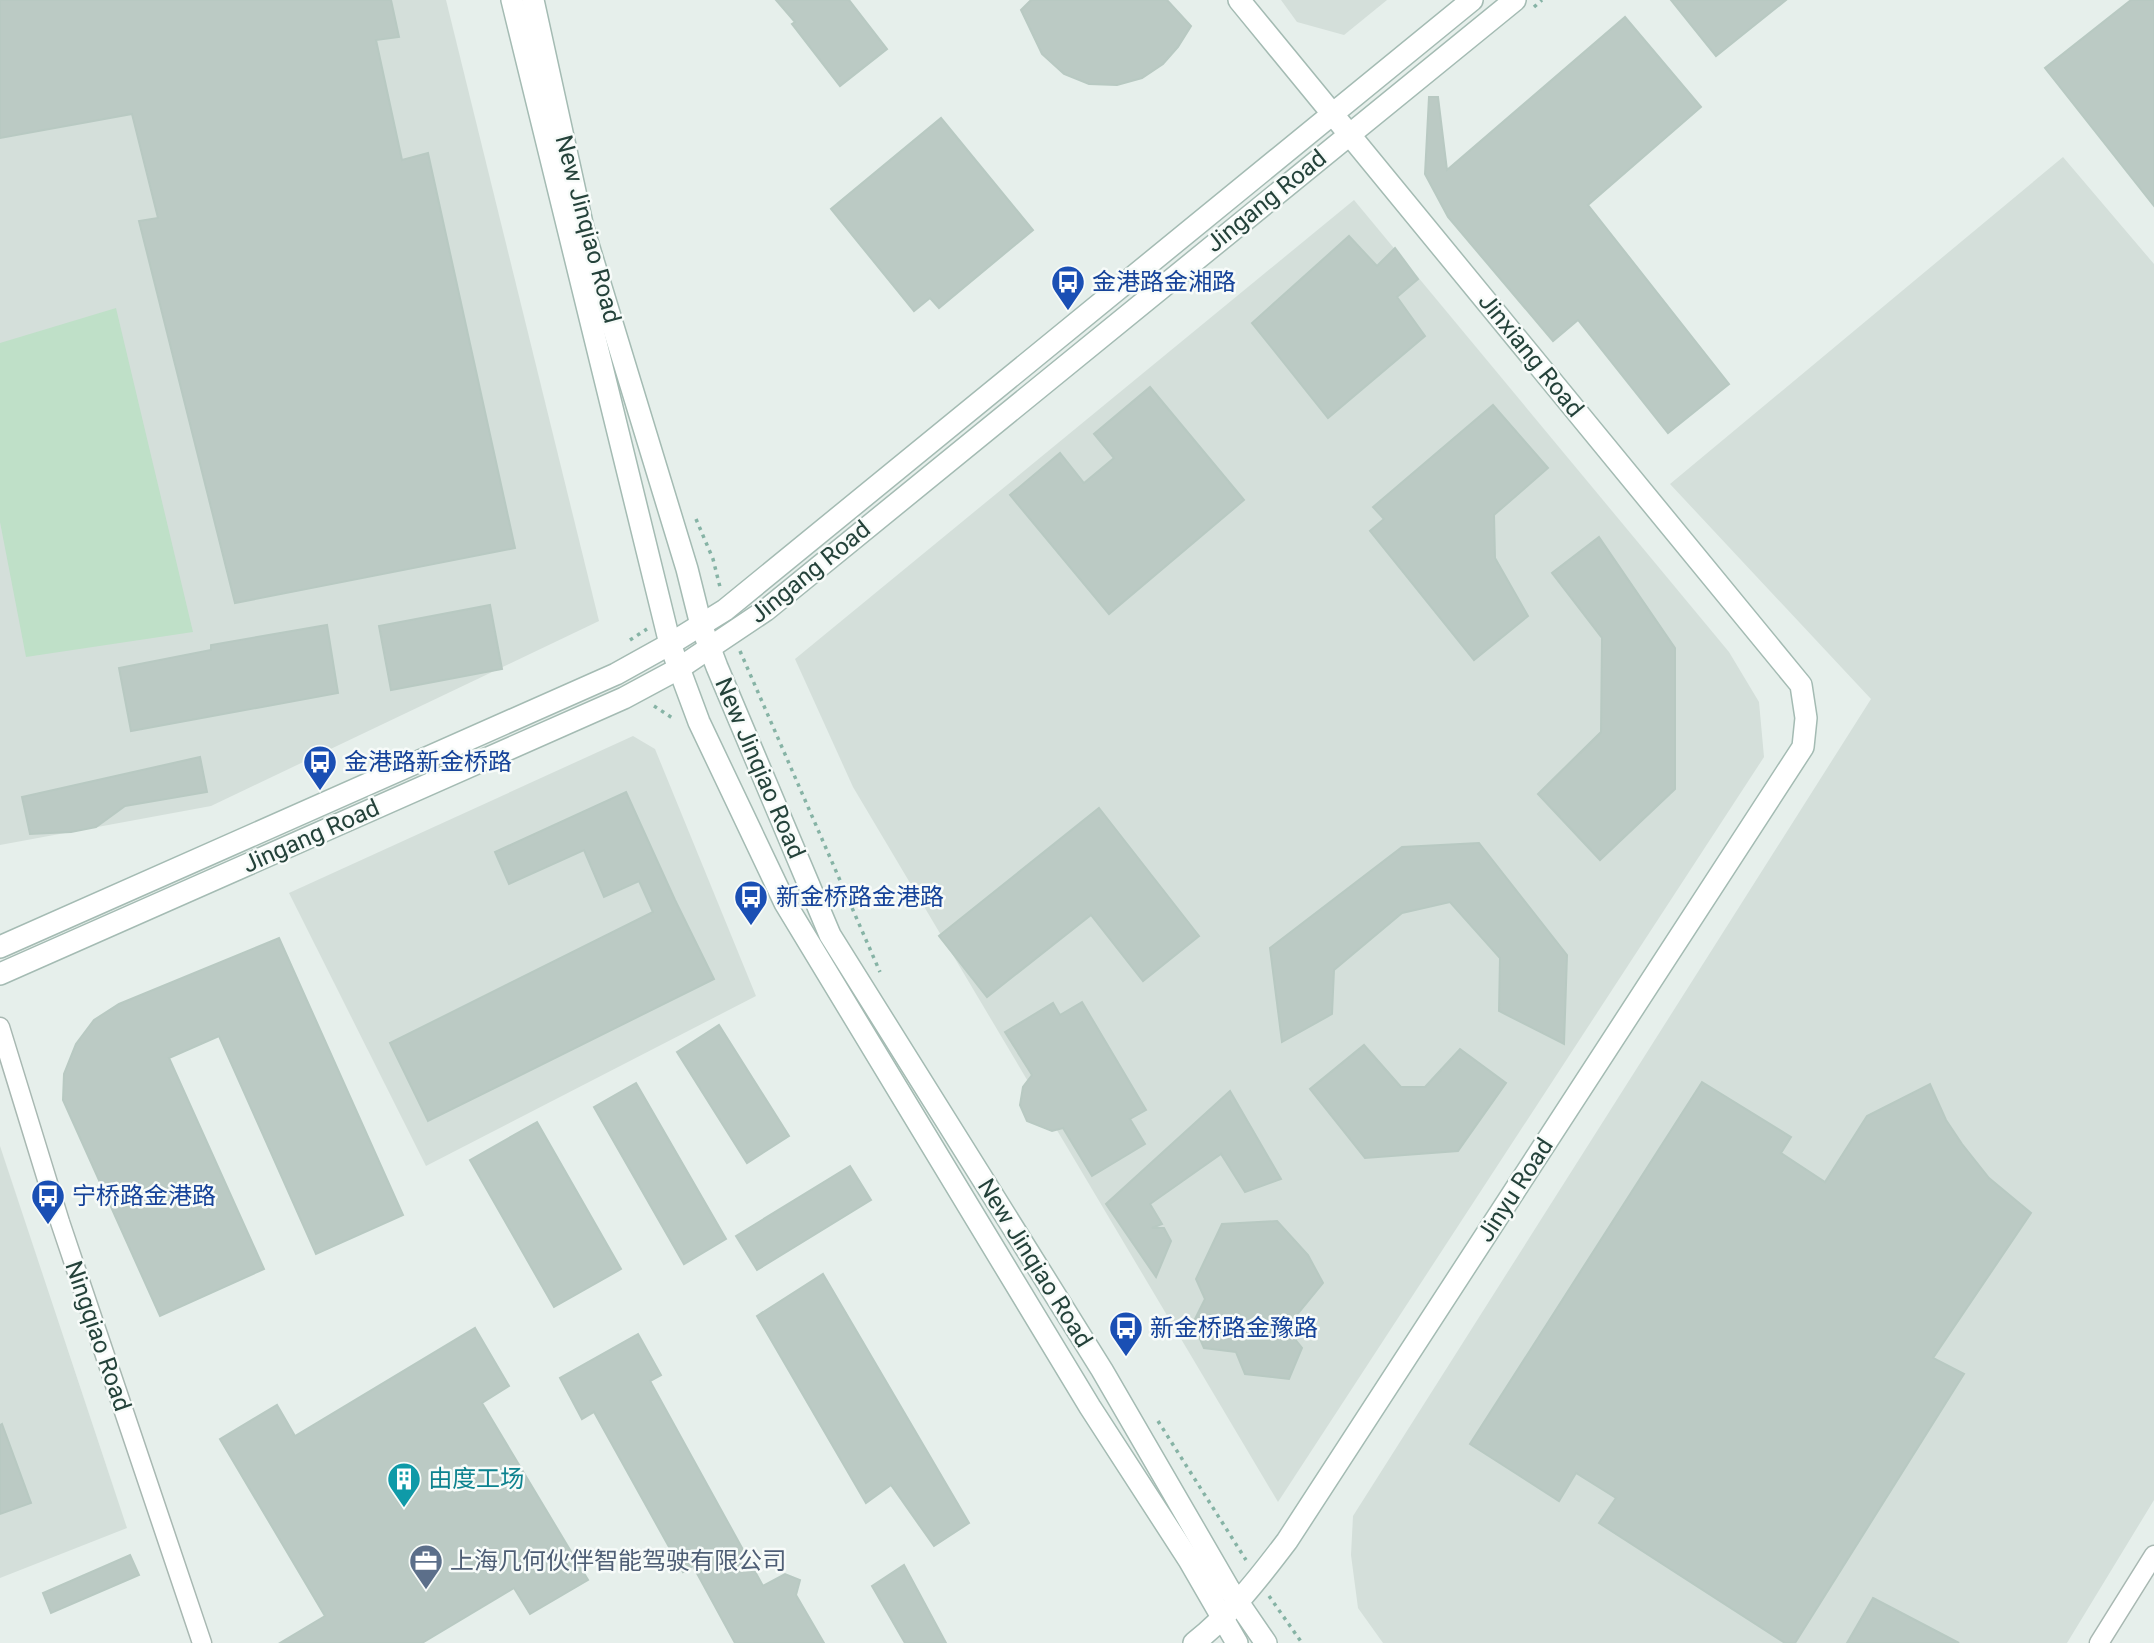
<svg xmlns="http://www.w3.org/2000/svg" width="2154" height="1643" viewBox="0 0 2154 1643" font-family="Roboto,'Noto Sans SC',sans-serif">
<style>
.built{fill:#d4dfda}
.green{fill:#bfe0c8}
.building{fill:#bbcac4;stroke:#b8c9c2;stroke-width:2}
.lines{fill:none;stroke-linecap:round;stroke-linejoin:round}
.street-casing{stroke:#a8b8b2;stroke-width:21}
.secondary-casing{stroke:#a4bbb3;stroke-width:24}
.path{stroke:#86b3a5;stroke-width:3.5;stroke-dasharray:3.5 5;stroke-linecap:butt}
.street{stroke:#fff;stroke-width:18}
.secondary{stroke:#fff;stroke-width:21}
.labels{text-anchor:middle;stroke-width:5;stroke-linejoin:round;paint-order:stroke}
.street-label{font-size:24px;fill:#24423a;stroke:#f7fbf9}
.transit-label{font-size:24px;fill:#164399;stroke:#f7fbf9;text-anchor:start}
.culture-label{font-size:24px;fill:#0d838f;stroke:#f7fbf9;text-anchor:start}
.service-label{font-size:24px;fill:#4e5e75;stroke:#f7fbf9;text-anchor:start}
</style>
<rect width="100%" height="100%" fill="#e6efeb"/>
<!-- built -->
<g class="built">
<path d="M0 0H446L599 621 211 806 0 845Z"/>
<path d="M1281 0H1387L1344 35 1297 22Z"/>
<path d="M2063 157 2154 264V1500L2067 1643H1383L1358 1608 1351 1555 1353 1516 1871 699 1670 484Z"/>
<path d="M1354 200 1729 652 1759 702 1764 757 1278 1502 853 787 795 659Z"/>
<path d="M633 736 655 749 756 996 426 1166 289 893Z"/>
<path d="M0 1146 127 1528 0 1578Z"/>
</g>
<!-- green -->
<path class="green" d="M116 308 193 632 26 657 0 522V343Z"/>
<!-- building -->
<g class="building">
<path d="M0 0H391L399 37 376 40 402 160 428 153 515 548 235 603 139 221 158 218 132 114 0 138Z"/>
<path d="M776 0H849L887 49 840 86 792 24 795 22Z"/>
<path d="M1031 0H1167L1191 26 1178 47 1163 64 1142 78 1117 85 1089 84 1064 74 1042 54 1021 10Z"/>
<path d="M1671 0H1786L1716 56Z"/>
<path d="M2131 0H2154V206L2045 68Z"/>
<path d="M1625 17 1701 107 1588 205 1729 384 1668 433 1578 320 1553 341 1448 217 1425 174 1429 97H1438L1447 170Z"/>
<path d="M941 118 1033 230 939 308 930 298 914 311 831 209Z"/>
<path d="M1349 236 1377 266 1395 248 1418 279 1397 297 1425 336 1328 418 1252 323Z"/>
<path d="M1150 387 1244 500 1109 614 1010 495 1060 453 1084 483 1114 458 1094 434Z"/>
<path d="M1493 405 1548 468 1494 515 1495 558 1528 616 1474 660 1370 531 1384 519 1373 507Z"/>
<path d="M1599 537 1675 648V789L1600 860 1538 794 1601 732 1602 638 1552 573Z"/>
<path d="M490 605 502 669 391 690 379 626Z"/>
<path d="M327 625 338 693 131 731 119 668 211 650V645Z"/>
<path d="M200 757 207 792 125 806 96 827 71 832 30 834 22 797Z"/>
<path d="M626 792 675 900 714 979 428 1121 390 1043 653 912 639 881 604 897 584 850 509 884 495 852Z"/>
<path d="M1099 808 1199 936 1143 981 1091 915 987 997 939 936Z"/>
<path d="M1479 843 1567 955 1564 1044 1499 1011 1500 958 1450 902 1402 913 1334 970 1332 1014 1282 1042 1270 948 1402 847Z"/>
<path d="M279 938 403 1215 316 1254 219 1036 169 1058 264 1269 160 1316 63 1100 64 1074 76 1044 94 1020 119 1004Z"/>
<path d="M1082 1002 1146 1110 1130 1119 1145 1144 1092 1176 1063 1128 1052 1131 1027 1121 1020 1105 1023 1087 1032 1075 1005 1032 1053 1003 1060 1015Z"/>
<path d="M719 1025 789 1136 747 1163 677 1052Z"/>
<path d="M1364 1045 1401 1087H1425L1460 1049 1506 1083 1458 1151 1365 1158 1310 1089Z"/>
<path d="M1702 1082 1791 1137 1781 1153 1825 1182 1867 1116 1930 1084 1946 1120 1962 1144 1989 1178 2031 1213 1933 1358 1964 1374 1795 1643H1785L1599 1523 1616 1498 1576 1473 1559 1501 1470 1444Z"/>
<path d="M636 1083 726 1239 684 1264 594 1107Z"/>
<path d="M1230 1091 1281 1179 1245 1192 1221 1154 1150 1204 1162 1224 1152 1228H1164L1171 1241 1156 1277 1106 1204Z"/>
<path d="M537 1122 621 1269 554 1307 470 1160Z"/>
<path d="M850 1166 871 1200 757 1270 736 1236Z"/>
<path d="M1277 1221 1308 1255 1323 1283 1286 1328 1302 1348 1289 1379 1245 1374 1236 1352 1204 1348 1193 1323 1205 1299 1196 1279 1222 1224Z"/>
<path d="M823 1274 969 1523 934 1546 891 1485 866 1503 757 1316Z"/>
<path d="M475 1328 509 1386 482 1403 588 1580 530 1614 514 1588 422 1643H280L325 1616 220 1439 277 1405 295 1436Z"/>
<path d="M638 1334 661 1375 650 1381 763 1586 785 1574 800 1580 796 1595 824 1643H735L693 1566 683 1572 594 1412 582 1419 560 1378Z"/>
<path d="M2 1424 31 1503 0 1514V1425Z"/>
<path d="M130 1555 139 1575 51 1613 43 1593Z"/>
<path d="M904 1565 946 1643H905L872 1586Z"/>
<path d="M1873 1598 1959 1643H1847Z"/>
</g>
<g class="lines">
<!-- street casing -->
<g class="street-casing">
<g id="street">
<path d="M0 1027 60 1222 202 1643"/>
<path d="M2099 1643 2154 1555"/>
</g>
</g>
<!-- secondary casing -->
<g class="secondary-casing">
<g id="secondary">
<path d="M512 0 670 644 699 722 785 903 1090 1407 1189 1560 1237 1643"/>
<path d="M533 0 583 228 687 569 701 625 717 667 830 935 1102 1370 1229 1589 1266 1643"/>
<path d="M0 947 616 674 670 644 725 610 1472 0"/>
<path d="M0 974 624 698 678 669 766 610 1515 0"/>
<path d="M1194 1643C1231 1614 1259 1578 1287 1541L1803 747 1806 718 1801 685 1239 0"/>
</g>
</g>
<!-- path -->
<g class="path">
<path d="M1534 7 1542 0"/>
<path d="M696 519 713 559 720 587"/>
<path d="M630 640 647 629"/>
<path d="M740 651 880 972"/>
<path d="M654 706 674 719"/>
<path d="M1158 1421 1246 1560"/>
<path d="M1269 1596 1302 1643"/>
</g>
<!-- street -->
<use href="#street" class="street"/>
<!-- secondary -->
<use href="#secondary" class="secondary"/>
</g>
<!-- icons -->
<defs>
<g id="bus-pin" transform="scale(1.75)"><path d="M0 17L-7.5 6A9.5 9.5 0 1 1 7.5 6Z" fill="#1a4fb4" stroke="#f7fbf9"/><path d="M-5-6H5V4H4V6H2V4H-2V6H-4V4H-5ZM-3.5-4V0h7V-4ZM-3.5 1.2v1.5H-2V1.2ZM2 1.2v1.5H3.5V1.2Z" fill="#fff"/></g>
<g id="building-pin" transform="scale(1.75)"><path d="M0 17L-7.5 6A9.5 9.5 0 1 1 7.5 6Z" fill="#0f9aa8" stroke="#f7fbf9"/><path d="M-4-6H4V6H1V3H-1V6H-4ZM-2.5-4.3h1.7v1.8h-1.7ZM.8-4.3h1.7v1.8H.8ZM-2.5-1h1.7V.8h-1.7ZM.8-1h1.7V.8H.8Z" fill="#fff"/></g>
<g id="office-pin" transform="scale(1.75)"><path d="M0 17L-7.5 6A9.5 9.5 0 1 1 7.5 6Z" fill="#5c6f8a" stroke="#f7fbf9"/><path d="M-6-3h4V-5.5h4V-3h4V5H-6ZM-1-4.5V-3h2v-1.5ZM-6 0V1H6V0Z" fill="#fff"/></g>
</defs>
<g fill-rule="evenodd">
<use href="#bus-pin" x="1068" y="282"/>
<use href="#bus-pin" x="320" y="762"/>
<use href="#bus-pin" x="751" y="897"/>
<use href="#bus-pin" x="48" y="1196"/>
<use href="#bus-pin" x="1126" y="1328"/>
<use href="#building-pin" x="404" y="1479"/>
<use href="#office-pin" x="426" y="1561"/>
</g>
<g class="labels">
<!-- street labels -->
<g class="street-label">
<text transform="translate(1266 201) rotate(-39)" y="8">Jingang Road</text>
<text transform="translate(588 229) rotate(75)" y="8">New Jinqiao Road</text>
<text transform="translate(1531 355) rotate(51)" y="8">Jinxiang Road</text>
<text transform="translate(810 572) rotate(-39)" y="8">Jingang Road</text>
<text transform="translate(760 768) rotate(67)" y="8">New Jinqiao Road</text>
<text transform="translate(311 836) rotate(-24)" y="8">Jingang Road</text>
<text transform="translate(1515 1190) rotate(-57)" y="8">Jinyu Road</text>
<text transform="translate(1035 1263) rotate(58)" y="8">New Jinqiao Road</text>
<text transform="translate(98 1336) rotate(71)" y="8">Ningqiao Road</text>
</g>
<!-- transit labels -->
<g class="transit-label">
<text x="1092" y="290">金港路金湘路</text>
<text x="344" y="770">金港路新金桥路</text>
<text x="776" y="905">新金桥路金港路</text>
<text x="72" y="1204">宁桥路金港路</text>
<text x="1150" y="1336">新金桥路金豫路</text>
</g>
<!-- culture labels -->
<g class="culture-label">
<text x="428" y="1487">由度工场</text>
</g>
<!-- service labels -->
<g class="service-label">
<text x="450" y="1569">上海几何伙伴智能驾驶有限公司</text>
</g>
</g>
</svg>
